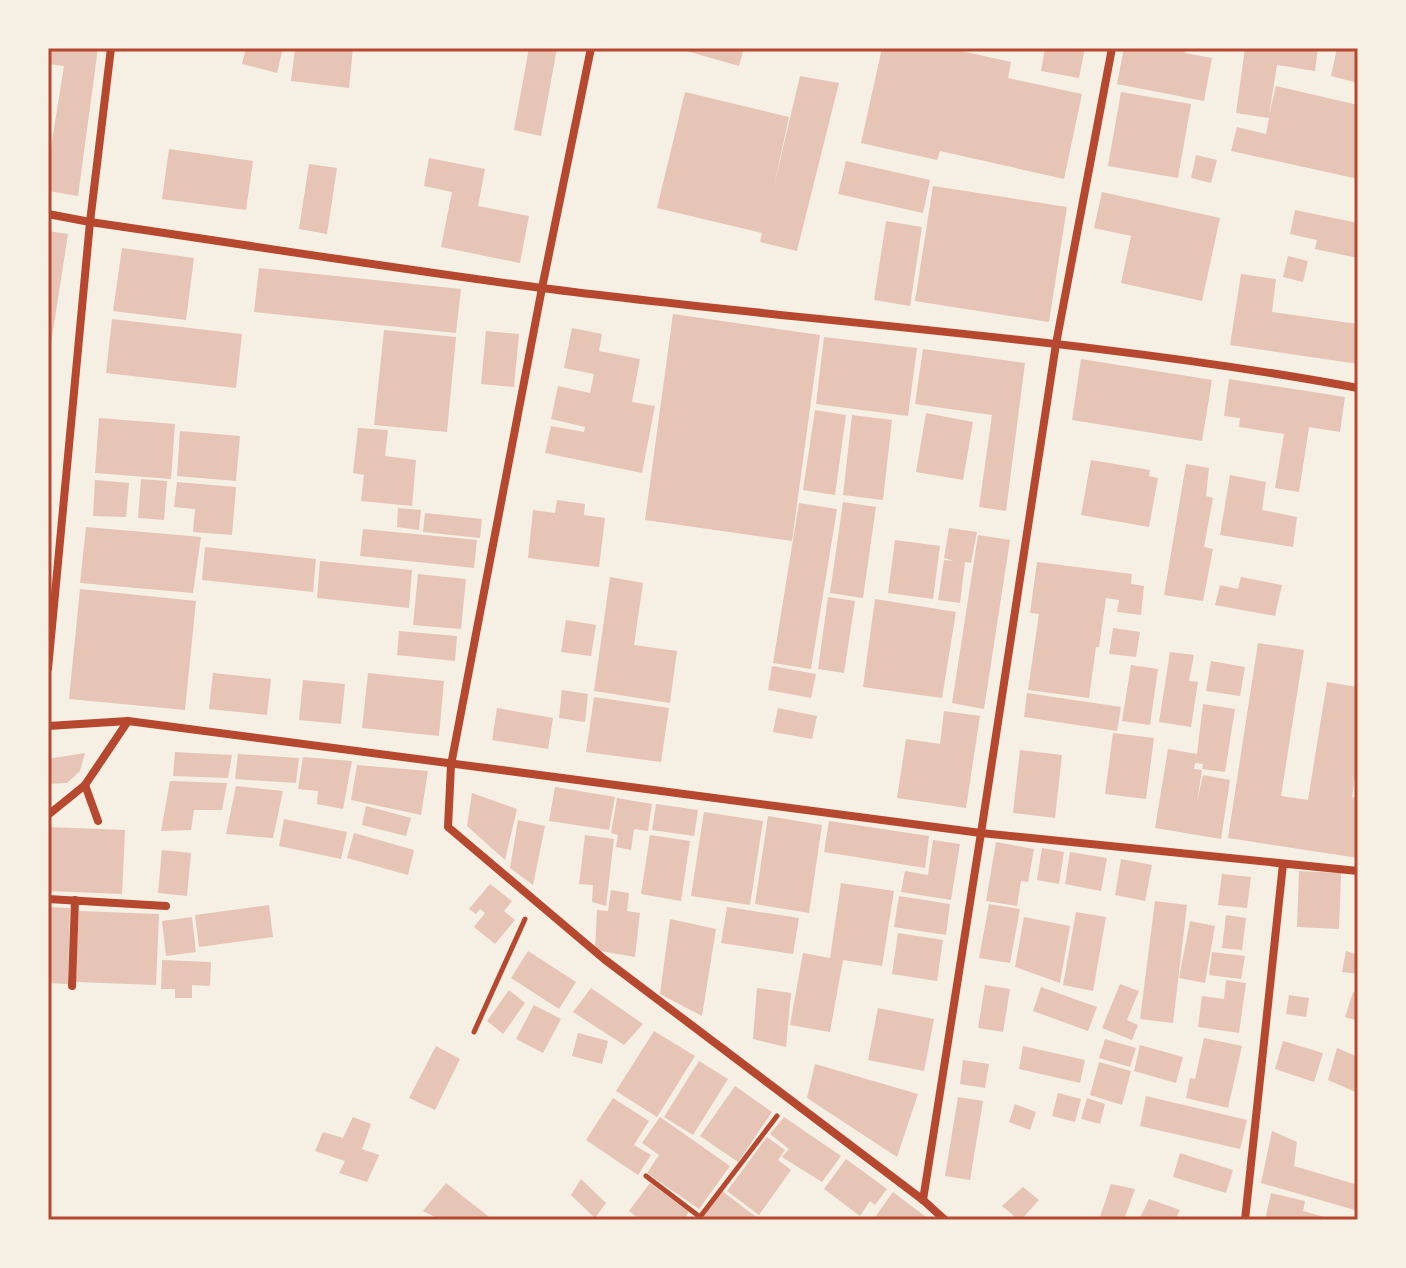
<svg xmlns="http://www.w3.org/2000/svg" width="1406" height="1268" viewBox="0 0 1406 1268" font-family="'Alegreya Sans',sans-serif">
<style>
.building{fill:#e6c5b7}
.lines{fill:none;stroke-linecap:round;stroke-linejoin:round}
.path{stroke:#b5482f;stroke-width:5}
.minor{stroke:#b5482f;stroke-width:8}
.neatline{fill:none;stroke:#b5482f;stroke-width:3}
</style>
<rect width="100%" height="100%" fill="#f6efe4"/>
<!-- building -->
<g class="building">
<path d="M48 48H98L78 196 48 191V166L64 66 48 64Z"/>
<path d="M246 48H283L277 73 242 64Z"/>
<path d="M295 48H353L349 88 291 81Z"/>
<path d="M529 48H557L541 136 514 130Z"/>
<path d="M676 48H744L739 66Z"/>
<path d="M882 48H948L1011 62 1008 78 1082 94 1064 179 940 151 937 160 861 143Z"/>
<path d="M1045 48H1085L1079 78 1041 71Z"/>
<path d="M1124 48H1186L1185 53 1212 58 1204 101 1117 84Z"/>
<path d="M1245 48H1318L1315 71 1277 65 1269 115 1276 86 1358 105V179L1231 151 1237 127 1266 134 1269 118 1236 113Z"/>
<path d="M1337 48H1358V83L1331 76Z"/>
<path d="M800 76 839 83 797 251 760 242 762 233 657 208 685 92 789 117 773 190Z"/>
<path d="M1121 92 1191 104 1178 178 1108 166Z"/>
<path d="M169 149 253 161 246 210 162 199Z"/>
<path d="M1196 155 1217 160 1211 183 1191 178Z"/>
<path d="M429 158 485 169 478 206 529 216 520 263 441 247 452 192 424 186Z"/>
<path d="M846 161 930 180 923 213 838 194Z"/>
<path d="M309 164 337 168 327 234 299 229Z"/>
<path d="M933 186 1067 207 1049 322 915 301Z"/>
<path d="M1102 192 1220 218 1202 301 1121 283 1131 236 1094 228Z"/>
<path d="M1295 210 1358 223V258L1315 249 1317 240 1290 234Z"/>
<path d="M886 221 922 227 910 306 874 300Z"/>
<path d="M48 231 68 234 50 350H48Z"/>
<path d="M122 248 194 258 186 320 113 311Z"/>
<path d="M1288 256 1308 261 1303 282 1283 277Z"/>
<path d="M259 268 461 289 456 333 254 312Z"/>
<path d="M1241 274 1276 279 1272 312 1358 324V364L1230 345Z"/>
<path d="M673 314 820 335 792 541 645 520Z"/>
<path d="M112 319 242 334 236 388 106 373Z"/>
<path d="M572 328 602 334 599 351 640 359 632 402 655 406 642 473 545 453 551 426 584 432 585 427 551 419 558 386 590 393 594 374 564 368Z"/>
<path d="M384 330 456 337 447 432 374 425Z"/>
<path d="M486 331 519 334 514 387 481 384Z"/>
<path d="M824 337 917 348 908 416 816 404Z"/>
<path d="M923 349 1025 363 1006 511 979 507 992 415 915 404Z"/>
<path d="M1081 359 1212 380 1202 441 1072 420Z"/>
<path d="M1229 379 1345 397 1340 432 1309 427 1299 492 1275 488 1284 434 1239 427 1240 418 1224 416Z"/>
<path d="M815 410 846 415 835 495 803 490Z"/>
<path d="M926 413 973 422 963 480 916 472Z"/>
<path d="M852 415 892 420 883 500 843 495Z"/>
<path d="M99 418 175 424 171 479 95 473Z"/>
<path d="M358 428 388 430 385 456 416 460 412 506 361 501 364 475 353 473Z"/>
<path d="M180 431 240 436 236 481 177 476Z"/>
<path d="M1091 460 1150 470 1149 476 1158 478 1149 527 1081 515Z"/>
<path d="M1186 464 1209 468 1206 496 1213 498 1204 547 1213 549 1203 601 1164 595Z"/>
<path d="M1230 475 1266 482 1262 510 1297 517 1293 547 1220 535Z"/>
<path d="M141 479 167 481 164 520 138 518Z"/>
<path d="M95 480 129 483 126 517 93 516Z"/>
<path d="M177 482 236 487 232 535 193 532 195 509 174 507Z"/>
<path d="M557 500 585 504 584 515 605 518 599 567 528 558 533 510 555 513Z"/>
<path d="M843 502 876 507 863 598 830 593Z"/>
<path d="M799 503 837 509 811 669 773 663Z"/>
<path d="M398 508 421 510 419 530 397 527Z"/>
<path d="M425 513 482 519 480 538 423 532Z"/>
<path d="M86 527 201 537 193 593 80 583Z"/>
<path d="M949 528 977 532 971 563 965 562 960 603 938 600 944 560 954 561 944 558Z"/>
<path d="M363 529 477 540 474 568 360 556Z"/>
<path d="M978 535 1010 540 984 709 952 703Z"/>
<path d="M895 540 940 546 933 599 888 593Z"/>
<path d="M205 547 316 559 313 592 202 580Z"/>
<path d="M320 561 412 570 409 608 317 598Z"/>
<path d="M1037 562 1132 574 1131 584 1144 586 1141 615 1117 612 1119 600 1106 598 1099 647H1096L1089 698 1028 690 1039 614 1030 613Z"/>
<path d="M418 574 466 579 461 629 413 625Z"/>
<path d="M610 577 643 583 634 645 677 651 670 703 594 691Z"/>
<path d="M1241 577 1282 585 1275 616 1215 605 1220 585 1238 589Z"/>
<path d="M80 589 196 601 185 710 69 699Z"/>
<path d="M828 597 855 601 844 673 818 669Z"/>
<path d="M875 599 956 612 942 698 863 687Z"/>
<path d="M566 620 596 625 591 656 561 652Z"/>
<path d="M1113 628 1140 632 1136 657 1109 654Z"/>
<path d="M399 631 457 636 455 661 397 655Z"/>
<path d="M1258 643 1304 650 1281 796 1308 800 1327 682 1358 687V757L1352 797 1358 798V858L1228 838Z"/>
<path d="M1170 652 1194 655 1189 681 1198 682 1191 727 1159 722Z"/>
<path d="M1211 661 1245 667 1240 696 1206 691Z"/>
<path d="M1131 665 1158 669 1150 725 1122 721Z"/>
<path d="M772 666 816 674 811 698 768 690Z"/>
<path d="M213 673 271 679 267 715 209 709Z"/>
<path d="M368 673 444 681 439 736 362 728Z"/>
<path d="M303 680 345 684 341 724 299 720Z"/>
<path d="M562 690 588 694 585 722 559 718Z"/>
<path d="M1027 693 1121 707 1117 731 1024 717Z"/>
<path d="M594 697 669 708 661 762 586 752Z"/>
<path d="M1203 704 1235 709 1225 772 1202 769 1203 764 1195 763 1194 769 1202 770 1197 802 1203 775 1230 780 1221 839 1155 828 1168 749 1197 754Z"/>
<path d="M497 708 553 718 548 749 492 740Z"/>
<path d="M778 708 817 716 812 739 773 732Z"/>
<path d="M944 711 980 716 966 808 897 798 906 739 940 744Z"/>
<path d="M1113 733 1154 738 1146 799 1105 794Z"/>
<path d="M1020 750 1062 755 1055 818 1013 813Z"/>
<path d="M175 752 232 755 228 778 173 776Z"/>
<path d="M85 753 80 771 67 783 48 784V759Z"/>
<path d="M238 754 299 758 296 783 235 779Z"/>
<path d="M303 757 352 761 343 809 317 804 318 791 298 789Z"/>
<path d="M357 765 428 771 421 815 351 800Z"/>
<path d="M170 781 227 783 222 810H194L191 830 161 831Z"/>
<path d="M236 786 283 791 273 838 226 834Z"/>
<path d="M555 787 615 797 609 830 549 821Z"/>
<path d="M472 793 517 809 505 860 467 826Z"/>
<path d="M617 798 652 804 648 831 634 829 631 850 616 847 618 835 611 833Z"/>
<path d="M656 804 698 810 694 836 652 830Z"/>
<path d="M366 806 411 818 406 836 362 825Z"/>
<path d="M704 812 763 821 750 905 691 896Z"/>
<path d="M768 816 822 825 809 913 755 904Z"/>
<path d="M284 819 347 832 341 859 279 846Z"/>
<path d="M518 820 545 826 533 885 510 868Z"/>
<path d="M829 821 929 836 925 868 824 852Z"/>
<path d="M48 827 125 830 122 894 48 891Z"/>
<path d="M354 833 414 850 408 875 347 858Z"/>
<path d="M585 835 614 839 606 906 592 902 593 885 579 884Z"/>
<path d="M650 835 690 841 681 901 641 894Z"/>
<path d="M933 840 960 844 951 900 901 892 905 871 928 875Z"/>
<path d="M996 842 1034 849 1028 882 1021 881 1017 906 986 901Z"/>
<path d="M1042 848 1064 852 1059 884 1037 880Z"/>
<path d="M162 850 191 853 187 896 158 893Z"/>
<path d="M1070 852 1107 858 1101 891 1065 884Z"/>
<path d="M1121 859 1152 865 1145 901 1115 895Z"/>
<path d="M1299 871 1341 873 1339 929 1297 927Z"/>
<path d="M1222 874 1251 877 1247 908 1218 905Z"/>
<path d="M841 883 894 891 882 966 843 960 830 1032 790 1025 803 953 830 958Z"/>
<path d="M490 884 512 901 504 911 515 920 495 944 474 927 485 913 480 909 476 914 469 909Z"/>
<path d="M611 890 629 893 627 911 640 913 635 957 595 950 597 910 608 911Z"/>
<path d="M899 896 950 904 946 935 894 927Z"/>
<path d="M1155 901 1187 905 1173 1023 1140 1019Z"/>
<path d="M989 904 1020 909 1010 963 979 958Z"/>
<path d="M269 905 273 937 199 947 195 915Z"/>
<path d="M48 907 70 908 68 984 48 983Z"/>
<path d="M727 907 799 918 793 954 721 943Z"/>
<path d="M79 911 159 914 156 985 76 982Z"/>
<path d="M1076 912 1106 917 1093 991 1063 985Z"/>
<path d="M1226 915 1246 918 1242 950 1222 948Z"/>
<path d="M192 917 196 952 166 956 162 921Z"/>
<path d="M1024 917 1070 926 1060 983 1015 967Z"/>
<path d="M670 919 716 929 702 1016 660 994Z"/>
<path d="M1190 921 1215 926 1205 983 1179 978Z"/>
<path d="M898 933 943 940 937 981 892 974Z"/>
<path d="M528 951 576 982 559 1009 511 978Z"/>
<path d="M1346 951 1358 955 1357 974 1342 972Z"/>
<path d="M1212 952 1245 956 1241 979 1209 975Z"/>
<path d="M162 960 211 962 210 986 192 985V998H175V989H161Z"/>
<path d="M1226 980 1246 983 1239 1033 1198 1027 1202 996 1224 999Z"/>
<path d="M1120 984 1139 991 1127 1020 1138 1025 1132 1040 1102 1028Z"/>
<path d="M985 985 1010 989 1003 1032 978 1028Z"/>
<path d="M1041 987 1097 1007 1088 1031 1033 1011Z"/>
<path d="M591 988 643 1024 624 1045 573 1012Z"/>
<path d="M757 988 791 993 786 1047 753 1039Z"/>
<path d="M509 990 525 1003 503 1034 487 1021Z"/>
<path d="M1353 992 1358 993V1021L1345 1017Z"/>
<path d="M1289 995 1309 998 1306 1017 1286 1014Z"/>
<path d="M534 1005 561 1019 543 1053 516 1039Z"/>
<path d="M878 1008 934 1019 924 1071 868 1060Z"/>
<path d="M654 1031 695 1056 657 1117 616 1091Z"/>
<path d="M578 1033 608 1041 602 1064 572 1056Z"/>
<path d="M1204 1038 1242 1046 1228 1108 1186 1098 1190 1078 1195 1079Z"/>
<path d="M1105 1039 1136 1048 1130 1067 1099 1058Z"/>
<path d="M1283 1041 1323 1053 1314 1082 1275 1069Z"/>
<path d="M1140 1045 1183 1057 1176 1083 1134 1071Z"/>
<path d="M436 1046 460 1059 435 1110 409 1098Z"/>
<path d="M1023 1046 1085 1060 1080 1083 1019 1069Z"/>
<path d="M1337 1048 1358 1057V1093L1328 1080Z"/>
<path d="M963 1060 989 1064 985 1088 960 1084Z"/>
<path d="M699 1061 728 1079 693 1135 664 1117Z"/>
<path d="M1099 1062 1131 1071 1122 1105 1090 1095Z"/>
<path d="M815 1064 918 1094 897 1157 807 1098Z"/>
<path d="M735 1086 772 1112 738 1162 700 1136Z"/>
<path d="M1058 1093 1081 1099 1075 1122 1052 1116Z"/>
<path d="M1146 1096 1247 1120 1240 1149 1140 1126Z"/>
<path d="M958 1097 983 1101 970 1180 945 1176Z"/>
<path d="M613 1098 649 1121 634 1145 651 1155 638 1175 586 1140Z"/>
<path d="M1087 1098 1105 1104 1100 1124 1081 1119Z"/>
<path d="M1015 1104 1036 1112 1030 1130 1009 1122Z"/>
<path d="M353 1117 371 1124 362 1149 379 1155 367 1182 339 1173 345 1161 315 1151 323 1132 343 1138Z"/>
<path d="M660 1117 730 1166 699 1209 647 1173 659 1155 642 1143Z"/>
<path d="M784 1117 841 1156 822 1182 782 1157 789 1149 770 1134Z"/>
<path d="M1272 1131 1297 1142 1294 1166 1358 1185V1211L1261 1183Z"/>
<path d="M767 1137 785 1150 778 1160 791 1170 759 1215 727 1191Z"/>
<path d="M1180 1153 1233 1170 1226 1193 1173 1177Z"/>
<path d="M846 1159 887 1189 875 1205 870 1201 860 1216 824 1189Z"/>
<path d="M581 1179 606 1203 595 1218 571 1195Z"/>
<path d="M446 1183 488 1216 485 1220H441L423 1211Z"/>
<path d="M650 1183 689 1212 683 1220H641L629 1211Z"/>
<path d="M1111 1184 1135 1189 1124 1220H1099Z"/>
<path d="M1023 1187 1039 1200 1021 1220H1019L1002 1206Z"/>
<path d="M722 1191 760 1220H700Z"/>
<path d="M893 1192 930 1220H873Z"/>
<path d="M1271 1193 1305 1201 1303 1211 1335 1220H1265Z"/>
<path d="M1149 1199 1180 1210 1175 1220H1139Z"/>
</g>
<g class="lines">
<!-- path -->
<g class="path">
<path d="M474 1032 525 919"/>
<path d="M646 1176 700 1217 777 1116"/>
</g>
<!-- minor -->
<g class="minor">
<path d="M591 48 542 288 451 765 448 827 604 959 923 1200 945 1220"/>
<path d="M48 214 90 222C241 244 391 268 542 288 814 323 1088 338 1358 388"/>
<path d="M48 669 90 222 111 48"/>
<path d="M48 726 128 721 981 833 1358 871"/>
<path d="M85 785 98 821"/>
<path d="M48 815 85 785 128 721"/>
<path d="M48 899 166 906"/>
<path d="M72 986 75 900"/>
<path d="M923 1200 981 833 1056 344 1112 48"/>
<path d="M1245 1220 1283 864"/>
</g>
</g>
<!-- border -->
<rect width="1406" height="1268" fill="none" stroke="#f6efe4" stroke-width="100"/>
<rect x="50" y="50" width="1306" height="1168" class="neatline"/>
</svg>
